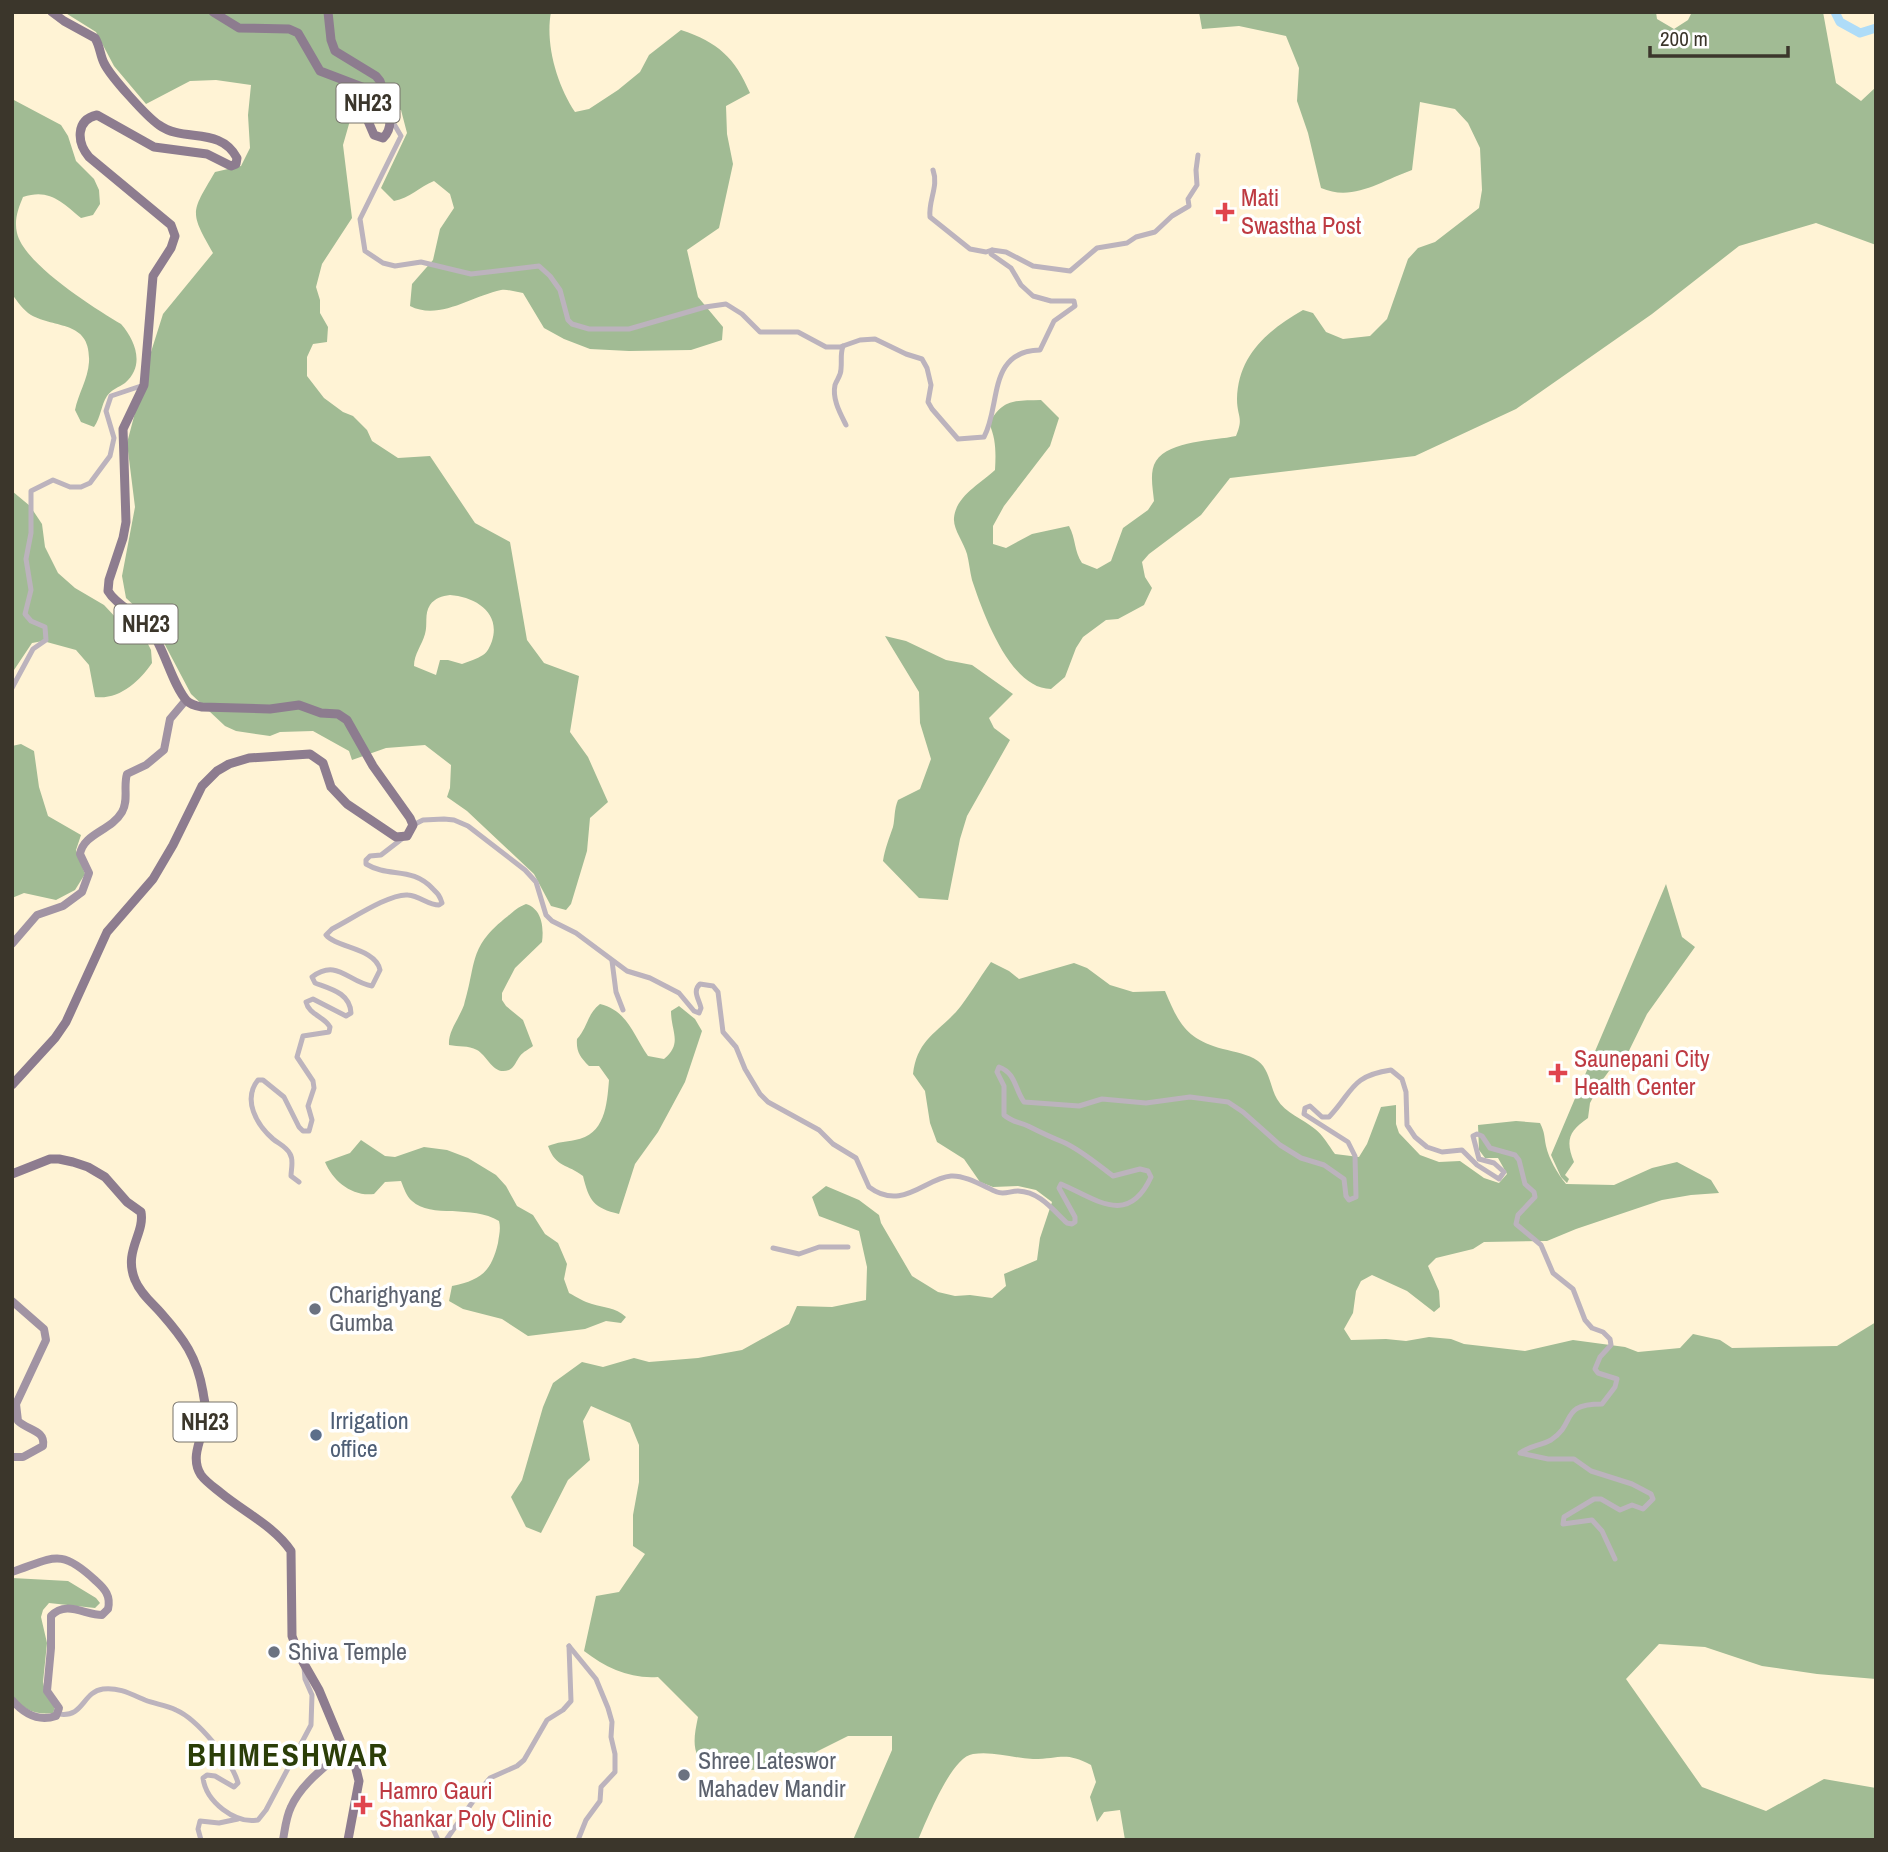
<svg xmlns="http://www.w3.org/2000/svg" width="1888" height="1852" viewBox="0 0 1888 1852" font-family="'Archivo Narrow',sans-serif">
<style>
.forest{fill:#a1bb94;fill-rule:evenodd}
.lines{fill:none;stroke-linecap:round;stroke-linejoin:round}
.river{stroke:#aedcf8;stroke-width:9}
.minor{stroke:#bcb3bd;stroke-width:5}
.secondary{stroke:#a193a3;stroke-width:8}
.primary{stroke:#8d7c8f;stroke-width:9}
.health-dot{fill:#e0444e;stroke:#fff;stroke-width:2.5}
.worship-dot{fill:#6b7280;stroke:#fff;stroke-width:2.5}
.service-dot{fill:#5c6f8a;stroke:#fff;stroke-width:2.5}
.labels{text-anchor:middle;stroke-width:7;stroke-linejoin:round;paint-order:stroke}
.shield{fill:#fff;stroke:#76726b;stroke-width:2}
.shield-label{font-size:23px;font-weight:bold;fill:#3b362b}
.health-label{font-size:24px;fill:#be3a42;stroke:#fff;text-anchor:start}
.worship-label{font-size:24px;fill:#5b616d;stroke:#fff;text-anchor:start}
.service-label{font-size:24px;fill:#4e5e75;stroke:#fff;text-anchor:start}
.district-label{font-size:32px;font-weight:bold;letter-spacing:2px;fill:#2b3e08;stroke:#fff}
</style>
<rect width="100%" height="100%" fill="#fff3d5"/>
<!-- forest -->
<g class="forest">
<path d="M64 12H551C545 44 557 85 575 112L589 109 618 90 640 72 649 55 681 30C718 42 735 58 750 93L726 106 727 134 733 164 719 228 687 250 698 297 723 327 722 340 691 350 629 351 590 349 564 339 544 328 523 293C516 292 508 289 501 290 472 296 439 321 410 306L412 284 433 260 440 229 454 208 450 194 434 181C419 187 410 198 394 201L381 188 407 133 401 110 373 103 353 110 343 145 352 218 322 264 316 287 320 300V313L328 327 327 342 313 344 307 357V376L324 398 343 412 353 416 367 430 372 441 398 458 430 456 475 523 510 542 527 640 544 663 579 676 570 732 588 757 608 802 590 818 587 851 571 904 566 910 551 906 534 874 467 811 447 797 450 788 451 765 425 745 386 748 352 760 349 751 313 731 280 732 270 736 236 731 225 726 191 694 154 624 126 598 122 576 135 507 127 443 151 352 163 314 213 253C189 211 191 213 215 172L241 166 250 148 248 115 251 85 216 80 190 81 146 104 114 66 96 32ZM450 595C475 597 501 612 492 641 490 646 488 652 483 655 477 659 469 661 462 664L448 660H440L436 675 414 666C414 654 422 645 425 634 428 624 424 614 430 605 435 598 442 596 450 595Z"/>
<path d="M1199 12H1656L1657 19 1674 29 1688 20 1692 12H1823L1836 83 1861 101 1876 87V245L1816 223 1739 246 1652 314 1516 409 1415 456 1230 478 1201 515 1149 554 1142 562 1145 577 1152 588 1144 605 1118 619 1106 620 1083 637 1076 648 1065 677 1051 689C1010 689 983 613 972 580 970 572 969 562 967 554 964 543 953 529 954 518 956 496 980 484 995 470 996 452 996 439 989 423 1004 398 1015 401 1041 400L1059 418 1050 446 1004 506 993 526V544L1006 548 1032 534 1069 526C1076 539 1074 551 1082 563L1097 569 1111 561 1123 528 1148 510 1154 501C1153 489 1149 472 1156 461 1170 440 1214 441 1236 436 1244 417 1237 417 1237 399 1238 355 1268 330 1303 310L1313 313 1326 332 1343 339 1370 336 1387 319 1408 259 1418 248 1435 242 1479 208 1482 190 1480 148 1468 123 1455 109 1420 102 1412 170C1381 181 1353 202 1321 188L1308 133 1297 101 1299 68 1286 36 1239 26 1202 29Z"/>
<path d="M12 99 61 125 68 136 76 161 94 179 99 190 100 204 93 215 81 218C62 202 49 188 23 197 18 209 14 220 17 233 24 264 94 308 121 324 136 341 145 366 125 383 119 387 111 390 107 396 101 405 101 417 94 427L81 422 75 410C78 394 88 379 89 362 91 320 56 329 31 315 23 310 17 301 12 294Z"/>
<path d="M12 491 30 506 42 524 45 547 58 573 75 588 104 605 119 621 139 632 146 640 151 650 152 663C139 682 119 700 95 697L89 665 76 650 43 641 32 643 12 673Z"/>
<path d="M885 636 906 641 946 660 972 665 1013 694 989 718 994 728 1010 740 967 816 960 839 948 900 919 898 883 861C885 848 889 839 893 827 895 818 894 809 898 800L920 789 931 759 920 723 919 692Z"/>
<path d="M21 744 34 751 39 787 48 816 81 835 76 850 85 874 75 890 56 900 24 893 12 898V746Z"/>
<path d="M1666 884 1682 937 1695 947 1647 1014 1623 1063 1609 1071 1601 1082 1590 1103 1588 1118C1569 1131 1565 1140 1574 1162L1565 1175 1569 1179 1567 1183 1561 1177 1551 1155Z"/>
<path d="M526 904C542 909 544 927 542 942L515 968 502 993V1000L506 1006 523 1020 533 1046C529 1049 523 1052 520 1056 516 1061 515 1067 509 1070 493 1076 488 1056 477 1050 468 1045 459 1047 449 1045 448 1031 459 1019 464 1005 477 962 468 947 508 916 514 911 518 907 526 904Z"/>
<path d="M991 962 1009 971 1019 979 1074 963 1087 968 1110 985 1133 992 1165 991C1179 1024 1186 1039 1223 1049 1235 1052 1248 1054 1258 1061 1270 1070 1270 1087 1277 1099 1285 1113 1303 1119 1315 1129 1323 1135 1329 1146 1335 1154L1359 1157 1367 1144 1381 1107 1396 1105V1124L1399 1133 1420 1155 1439 1162 1460 1161 1484 1178 1499 1183 1507 1174 1498 1158H1485L1479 1150 1478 1125 1516 1121 1540 1123C1545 1133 1544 1136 1546 1146 1549 1159 1557 1173 1566 1184L1614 1185 1652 1168 1677 1162 1711 1180 1719 1193 1691 1195 1662 1200 1576 1229 1547 1241 1484 1242 1473 1249 1436 1258 1428 1266 1439 1291 1440 1307 1434 1312 1407 1291 1372 1275 1361 1281 1356 1291 1353 1313 1344 1329 1351 1340 1386 1339 1406 1341 1429 1337 1451 1339 1464 1344 1525 1351 1573 1340 1625 1347 1638 1352 1680 1348 1693 1334 1720 1340 1732 1348 1837 1346 1876 1322V1679L1817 1674 1762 1666 1705 1647 1659 1644 1626 1679 1702 1787 1766 1811 1824 1779 1876 1788V1840H1125L1120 1810 1104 1812 1097 1822 1090 1797 1096 1782 1091 1765C1065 1751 1060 1759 1033 1759 1013 1758 993 1751 973 1754 951 1757 927 1820 918 1840H853L892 1750V1736H848L782 1769 710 1771C691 1755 693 1741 698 1717L658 1677C630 1679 606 1668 584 1651L596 1596 619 1592 645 1554 633 1546V1515L639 1482V1445L630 1423 591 1406 583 1421 590 1460 568 1480 541 1533 526 1527 511 1497 522 1480 543 1407 553 1383 582 1362 603 1367 634 1358 649 1362 698 1358 742 1350 789 1324 797 1306 832 1307 866 1300 867 1267 859 1231 819 1216 812 1197 826 1186 859 1200 879 1215 881 1223 912 1276 938 1292 955 1296 970 1295 992 1298 1006 1286 1004 1274 1037 1260 1040 1238 1052 1202 1036 1190 1018 1186 993 1187 980 1182 964 1159 937 1142 930 1123 925 1091 913 1074C917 1041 935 1034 956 1012 969 997 979 978 991 962Z"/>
<path d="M600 1004C627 1010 634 1036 648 1056L664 1059C683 1043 671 1032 671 1011L679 1006 695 1019 702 1031 685 1082 658 1132 635 1164 619 1214C594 1208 589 1201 583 1176 568 1164 556 1168 548 1146 558 1142 565 1142 575 1140 605 1135 607 1105 609 1080L599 1066H589C580 1057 576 1051 577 1039 588 1027 587 1014 600 1004Z"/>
<path d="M361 1140 385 1156 395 1157 424 1147 447 1150 468 1158 496 1175 506 1186 517 1206 533 1215 545 1234 558 1243 567 1264 564 1279 569 1293C577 1297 584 1302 592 1304 604 1308 615 1307 626 1317L621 1323 606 1321 585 1329 528 1336 502 1319 463 1309 449 1301 452 1286C481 1280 491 1272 498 1243 499 1235 501 1229 499 1221 472 1204 431 1219 412 1201 406 1196 404 1188 401 1181L385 1182 374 1194C352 1197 333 1181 325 1162L350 1153Z"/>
<path d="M12 1578 68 1581 96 1598 100 1603 95 1608 49 1603 43 1610 41 1617 47 1643 43 1682 45 1691 55 1707 53 1713C35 1715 25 1710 12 1697Z"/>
</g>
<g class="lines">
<!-- river -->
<path class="river" d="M1835 12 1840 22 1860 33 1876 28"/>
<!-- minor -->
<g class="minor">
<path d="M390 122 394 124 401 136 360 219 365 251 383 263 395 266 421 262 471 274 539 266 550 276 560 290 568 320 572 324 589 329H629L705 307 726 304 742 314 760 332H798L826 347H840L860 340 875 339 906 354 922 359 927 368 931 385 928 402 932 409 958 439 984 437C1001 406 987 351 1040 350L1054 321 1075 306 1074 301H1051L1033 296 1021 285 1011 268 991 254 992 250 1006 252 1033 266 1070 271 1097 248 1127 243 1136 237 1155 232 1172 216 1189 206 1188 199 1197 185 1196 170 1198 155"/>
<path d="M933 170C939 186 928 201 930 217L970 249 986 252 992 250"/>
<path d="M843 346C840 355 842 360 841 369 841 376 837 379 835 385 832 399 840 413 846 425"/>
<path d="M12 688 33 649 46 640 45 627 31 621 25 614 31 590 26 559 31 533V491L53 480 70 487H81L90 483 110 456 114 438 106 411 111 396 144 385"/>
<path d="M413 825 423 820 444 819 454 820 468 826 525 870 536 882 546 915 552 921 576 933 627 971 650 978 679 993 694 1011 699 1013 701 1008C699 999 692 991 700 984L713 986 718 992 723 1032 736 1047 745 1069 760 1094 768 1102 819 1130 833 1144 856 1158 869 1187C902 1212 925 1178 951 1176 965 1175 983 1186 997 1192 1004 1195 1010 1191 1018 1191 1040 1192 1052 1209 1067 1223L1072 1224 1075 1222V1217L1059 1188 1061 1184C1096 1199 1128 1227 1151 1177L1148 1171 1140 1169 1113 1176C1097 1164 1081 1150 1063 1142 1050 1137 1040 1132 1028 1126 1019 1122 1012 1122 1004 1115V1086L997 1072 999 1067C1016 1073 1015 1090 1024 1102L1079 1106 1102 1099 1146 1103 1190 1097 1228 1102 1243 1112 1280 1145 1301 1158 1324 1165 1344 1179 1346 1196 1349 1200 1356 1197 1355 1156 1348 1142 1304 1114 1305 1108 1310 1106 1322 1117H1329C1353 1092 1350 1076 1391 1070L1402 1079 1406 1092 1407 1125 1415 1137 1427 1147 1442 1152 1462 1150 1477 1165 1499 1179 1504 1172 1494 1163 1479 1159 1473 1136 1477 1134 1482 1136 1490 1148 1515 1155 1519 1160 1525 1184 1534 1192 1535 1197 1518 1215 1516 1224 1541 1245 1553 1273 1573 1289 1585 1320 1592 1328 1603 1332 1610 1339 1611 1345 1600 1357 1595 1369 1598 1373 1617 1379 1615 1387 1602 1404C1559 1404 1577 1423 1551 1440 1540 1446 1531 1445 1520 1453L1548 1459H1574L1591 1471 1632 1484 1651 1494 1653 1499 1643 1509 1632 1505 1620 1510 1601 1499H1594L1564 1517 1563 1524 1592 1520 1602 1531 1615 1559"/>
<path d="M612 961 616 992 623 1010"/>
<path d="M299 1182 291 1176C291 1169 294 1160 290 1154 287 1147 279 1144 273 1139 257 1125 242 1100 258 1080H263L284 1097 299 1127 303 1131H309L312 1120 308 1106 314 1088 313 1081 297 1057 303 1036 329 1032 330 1027C324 1016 309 1015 306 1002L313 999 346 1016 351 1013C350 993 331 989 315 983L312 977C337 958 348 982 372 986L380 970C376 948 336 948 326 935L332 929C350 920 390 893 408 895 420 896 428 905 439 905L442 903C440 896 438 894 433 889 412 866 389 878 366 864V860L370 856 381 855 403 838"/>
<path d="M773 1248 799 1254 819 1247H848"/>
<path d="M569 1646 596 1679 608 1708 612 1722 611 1737 615 1754V1772L601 1787 600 1801 586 1820 578 1840"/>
<path d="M59 1714C84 1718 82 1692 103 1689 118 1687 131 1694 145 1700 155 1704 166 1705 176 1710 197 1719 232 1761 238 1783L234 1787 215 1776 207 1775 203 1778C206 1802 235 1824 258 1820L266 1810 311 1725 312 1695 305 1679 304 1667"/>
<path d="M433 1829 438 1840"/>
<path d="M201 1840 198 1829 200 1821 219 1823 238 1819"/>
<path d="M446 1840 485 1784 490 1778 517 1766 524 1760 547 1720 563 1710 571 1701 569 1646"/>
</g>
<!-- secondary -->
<g class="secondary">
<path d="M12 944 37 915 63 906 82 892 89 873 80 854C84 833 111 831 122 812 129 800 123 787 127 774L146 765 164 750 170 719 186 700"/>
<path d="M12 1301 44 1329 46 1340 16 1404 18 1421C27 1430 46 1430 43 1446L23 1457H12"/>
<path d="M12 1572C54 1558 60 1547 96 1581 105 1589 111 1596 108 1609L102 1615C85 1615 66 1600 51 1616V1648L47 1691 59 1708 56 1716C38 1722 24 1714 12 1700"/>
<path d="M283 1840C285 1829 286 1817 291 1807 301 1784 325 1767 344 1750"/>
</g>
<!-- primary -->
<g class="primary">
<path d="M213 12 239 28 289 29 298 33 320 71 362 87 367 95 368 121 374 135 383 138C398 125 385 97 380 81L376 76 335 51 331 40 328 12"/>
<path d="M12 1085 55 1038 66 1022 107 932 153 879 173 845 202 786 217 771 229 764 249 758 310 754 323 763 331 787 347 804 396 837 407 836 413 825 410 818 373 766 347 720 338 714 321 713 299 705 270 709 202 707C197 706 191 705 187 701 173 686 165 651 152 632 141 614 118 608 108 591L109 580 123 538 126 522 123 429 144 385 153 276 171 248 175 236 171 225 89 157C77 143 75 120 97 115L154 147 207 154 231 166 236 164 237 158C220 126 184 143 159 125 147 117 110 76 104 63 100 55 100 46 95 38L64 21 52 12"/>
<path d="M12 1174 50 1159H59L73 1162 88 1167 105 1177 127 1202 141 1212C145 1234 123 1251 135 1280 140 1293 152 1303 161 1313 184 1339 197 1357 203 1392 204 1400 207 1410 206 1418 203 1436 189 1457 201 1475 206 1482 215 1488 221 1493 244 1512 274 1526 291 1551L292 1636 299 1655 319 1690 344 1750 355 1765 359 1781 348 1840"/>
</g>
</g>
<!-- markers -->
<g class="health-dot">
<path d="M1221.5 201.5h7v7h7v7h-7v7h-7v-7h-7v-7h7z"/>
<path d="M1554.5 1062.5h7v7h7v7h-7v7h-7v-7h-7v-7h7z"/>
<path d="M359.5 1794.5h7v7h7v7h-7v7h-7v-7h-7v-7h7z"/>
</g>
<g class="worship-dot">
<circle cx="315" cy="1309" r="7"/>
<circle cx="274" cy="1652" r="7"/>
<circle cx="684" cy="1775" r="7"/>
</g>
<circle class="service-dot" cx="316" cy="1435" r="7"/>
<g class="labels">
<!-- shield labels -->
<g class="shield">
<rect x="336.5" y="83.5" width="63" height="39" rx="5"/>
<rect x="114.5" y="604.5" width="63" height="39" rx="5"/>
<rect x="173.5" y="1402.5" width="63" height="39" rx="5"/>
</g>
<g class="shield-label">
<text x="368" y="111">NH23</text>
<text x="146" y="632">NH23</text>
<text x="205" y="1430">NH23</text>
</g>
<!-- health labels -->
<g class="health-label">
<text x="1241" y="206">Mati<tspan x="1241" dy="28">Swastha Post</tspan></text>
<text x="1574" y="1067">Saunepani City<tspan x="1574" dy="28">Health Center</tspan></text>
<text x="379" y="1799">Hamro Gauri<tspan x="379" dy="28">Shankar Poly Clinic</tspan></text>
</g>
<!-- worship labels -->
<g class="worship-label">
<text x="329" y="1303">Charighyang<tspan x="329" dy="28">Gumba</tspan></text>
<text x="288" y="1660">Shiva Temple</text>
<text x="698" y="1769">Shree Lateswor<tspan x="698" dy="28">Mahadev Mandir</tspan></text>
</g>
<!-- service labels -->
<g class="service-label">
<text x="330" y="1429">Irrigation<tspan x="330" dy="28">office</tspan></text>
</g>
<!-- district labels -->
<g class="district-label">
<text x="288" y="1766">BHIMESHWAR</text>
</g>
</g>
<!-- border -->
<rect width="1888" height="1852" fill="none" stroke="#3b362b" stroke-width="28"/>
<!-- scale -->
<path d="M1650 46v10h138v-10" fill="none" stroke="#3b362b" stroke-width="3.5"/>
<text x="1660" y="46" font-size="21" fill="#3b362b" stroke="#ffffff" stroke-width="5" paint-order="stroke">200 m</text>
</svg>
